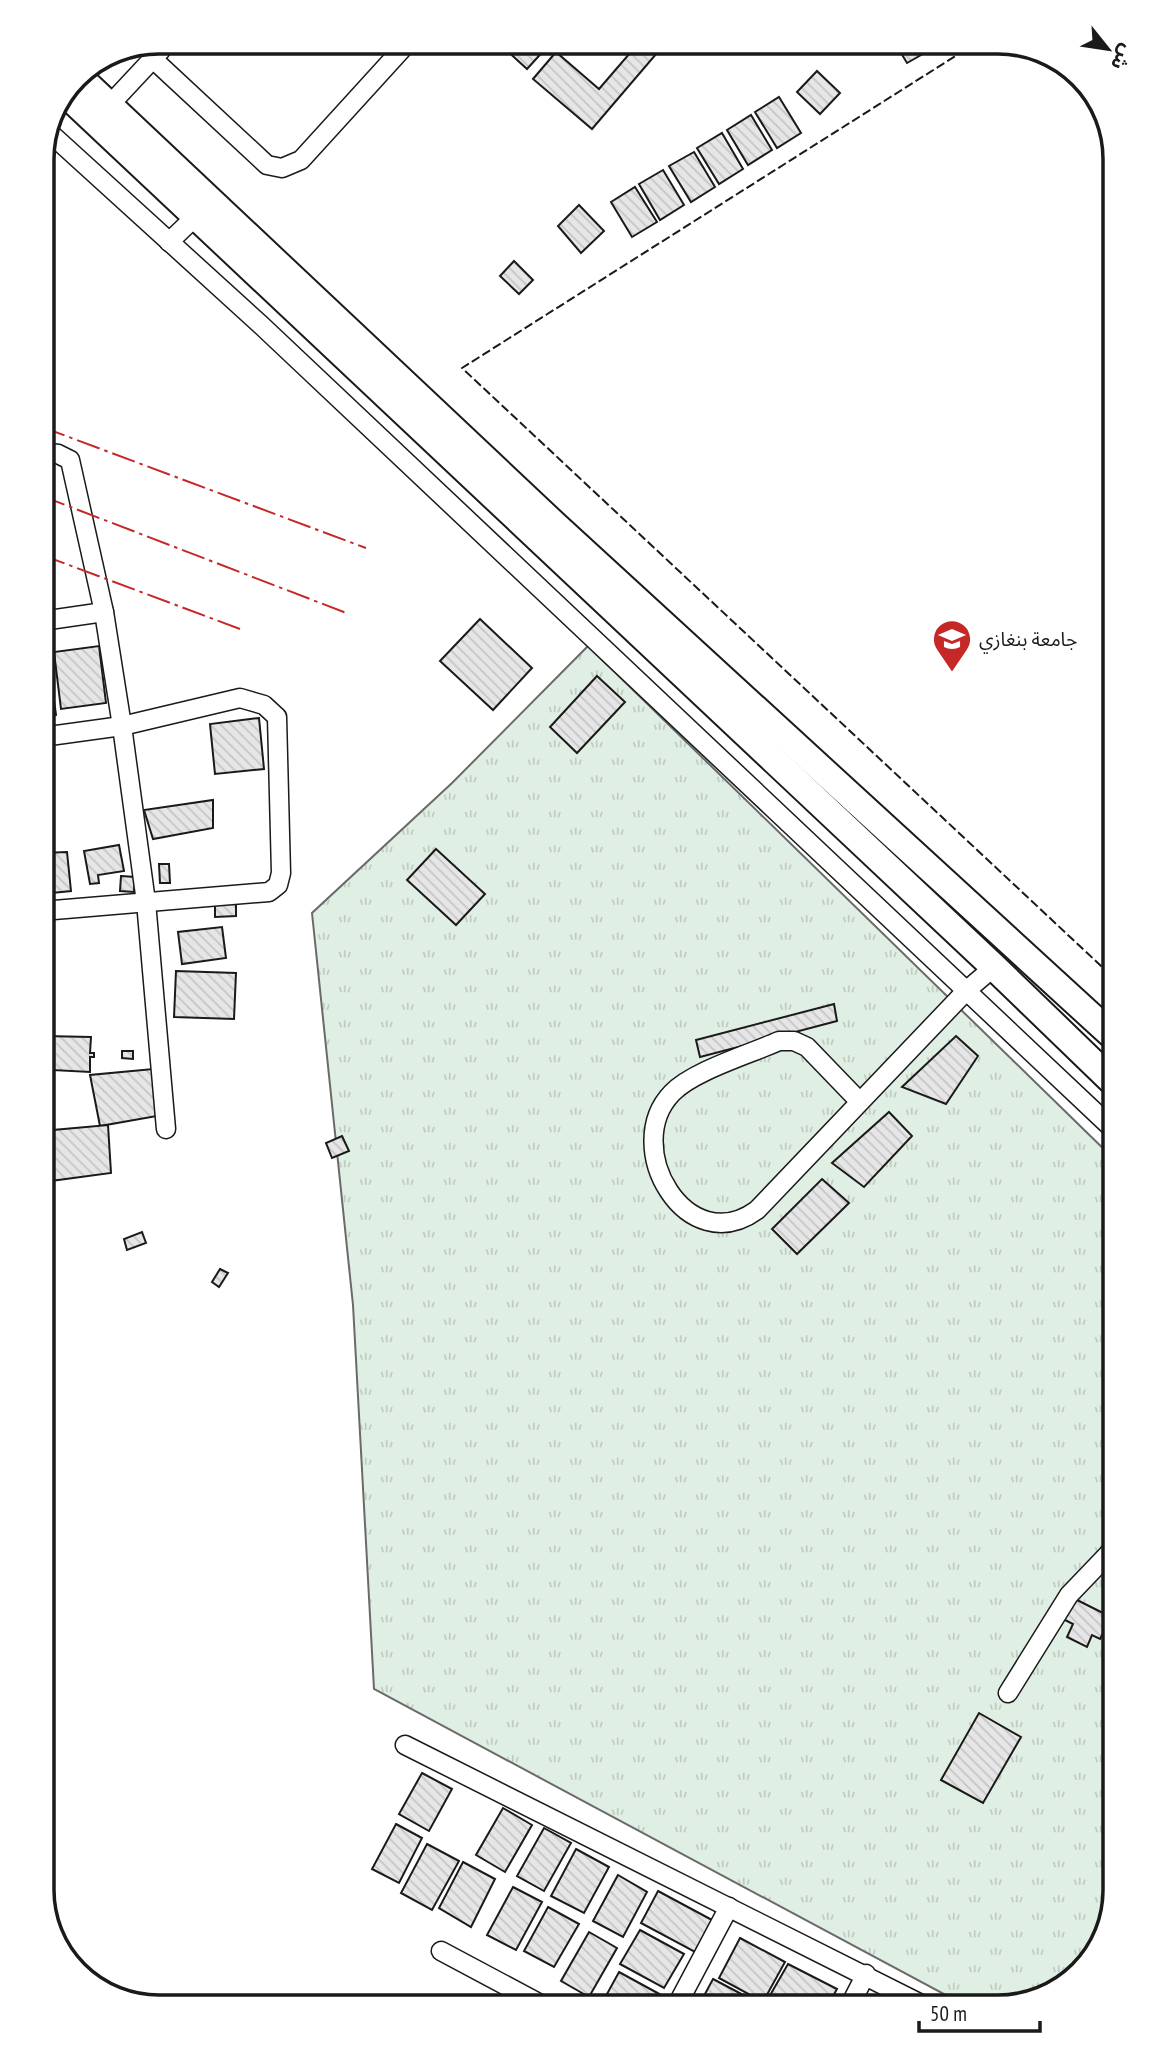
<svg xmlns="http://www.w3.org/2000/svg" width="1157" height="2049" viewBox="0 0 1157 2049" font-family="'PT Sans Narrow','Noto Sans Arabic',sans-serif">
<style>
.grass{fill:url(#grass-tufts);stroke:#6a6a6a;stroke-width:2}
.building{fill:url(#building-back-hatch);stroke:#1a1a1a;stroke-width:2}
.lines{fill:none;stroke-linecap:round;stroke-linejoin:round}
.minor-casing{stroke:#1a1a1a;stroke-width:21}
.highway-casing{stroke:#1a1a1a;stroke-width:30}
.minor{stroke:#fff;stroke-width:18}
.highway{stroke:#fff;stroke-width:26}
.fence{stroke:#1a1a1a;stroke-width:2;stroke-dasharray:9 3.5;stroke-linecap:butt}
.power{stroke:#c62828;stroke-width:2;stroke-dasharray:24 5 3.5 5;stroke-linecap:butt}
.labels{text-anchor:middle;stroke-width:5;stroke-linejoin:round;paint-order:stroke}
.poi-label{font-size:19px;fill:#1a1a1a;stroke:#fff;text-anchor:start}
.rim{fill:none;stroke:#1a1a1a;stroke-width:3.5}
</style>
<defs>
<pattern id="grass-tufts" width="24" height="20" patternUnits="userSpaceOnUse" patternTransform="scale(1.75)"><rect width="24" height="20" fill="#e0efe3"/><path d="M3 7l-1-3M5 7V3M7 7l1-3M15 17l-1-3M17 17v-4M19 17l1-3" fill="none" stroke="#c0ccc2"/></pattern>
<pattern id="building-back-hatch" width="6" height="6" patternUnits="userSpaceOnUse" patternTransform="scale(1.75)"><rect width="6" height="6" fill="#e6e6e6"/><path d="M-1 5l2 2M0 0l6 6M5-1l2 2" fill="none" stroke="#c5c5c5"/></pattern>
</defs>
<rect width="100%" height="100%" fill="#fff"/>
<!-- grass -->
<path class="grass" d="M588 646 1115 1160V1890L1095 1955 1049 1995 998 2007H968L374 1689 353 1305 312 913 452 783Z"/>
<!-- building -->
<g class="building">
<path d="M895 43H935L937 46 907 63Z"/>
<path d="M636 46H663L592 129 533 79 556 52 599 89Z"/>
<path d="M503 47H547L527 69Z"/>
<path d="M817 71 840 93 820 114 797 92Z"/>
<path d="M779 97 801 133 777 148 755 112Z"/>
<path d="M751 115 772 150 748 165 727 130Z"/>
<path d="M722 133 743 169 719 184 697 148Z"/>
<path d="M694 152 715 187 691 202 669 166Z"/>
<path d="M663 170 684 205 660 220 639 184Z"/>
<path d="M635 187 657 222 632 237 611 202Z"/>
<path d="M579 205 604 231 581 253 558 226Z"/>
<path d="M514 261 533 280 519 294 500 276Z"/>
<path d="M480 619 532 668 493 710 440 661Z"/>
<path d="M46 644 56 715 42 717V645Z"/>
<path d="M99 646 106 703 61 709 54 652Z"/>
<path d="M597 676 625 702 577 753 550 727Z"/>
<path d="M259 718 264 769 215 774 210 724Z"/>
<path d="M213 800V828L153 839 144 810Z"/>
<path d="M119 845 124 871 98 875 99 883 90 884 84 851Z"/>
<path d="M436 849 485 894 456 925 407 880Z"/>
<path d="M67 852 71 891 42 894V853Z"/>
<path d="M159 864H169L170 883H160Z"/>
<path d="M121 876 135 877 134 892 120 891Z"/>
<path d="M215 898H236V916L215 917Z"/>
<path d="M222 927 226 958 182 964 178 932Z"/>
<path d="M176 971 236 973 234 1019 174 1017Z"/>
<path d="M834 1004 837 1021 700 1057 696 1040Z"/>
<path d="M44 1036 91 1037 90 1053H94V1057H90V1072L53 1070V1073H49L50 1065H45L46 1055H42V1045H47Z"/>
<path d="M956 1036 978 1056 946 1104 902 1087Z"/>
<path d="M122 1051H133V1059L122 1058Z"/>
<path d="M153 1069 157 1116 100 1126 90 1075Z"/>
<path d="M889 1112 912 1136 864 1187 832 1163Z"/>
<path d="M108 1125 111 1173 43 1182 42 1131Z"/>
<path d="M342 1136 349 1151 332 1158 326 1143Z"/>
<path d="M822 1179 849 1203 797 1254 772 1229Z"/>
<path d="M142 1232 146 1243 127 1250 124 1239Z"/>
<path d="M220 1269 228 1273 219 1287 212 1282Z"/>
<path d="M1115 1494V1514L1106 1509Z"/>
<path d="M1073 1598 1111 1617 1100 1639 1092 1635 1087 1647 1067 1637 1073 1624 1063 1619Z"/>
<path d="M979 1713 1021 1737 983 1803 941 1780Z"/>
<path d="M422 1773 452 1789 429 1831 399 1814Z"/>
<path d="M503 1808 532 1825 505 1872 476 1855Z"/>
<path d="M396 1824 422 1838 399 1883 372 1869Z"/>
<path d="M544 1828 571 1843 544 1891 517 1876Z"/>
<path d="M427 1844 459 1861 432 1910 401 1893Z"/>
<path d="M576 1849 609 1867 584 1913 551 1896Z"/>
<path d="M463 1862 495 1879 471 1927 439 1908Z"/>
<path d="M618 1875 647 1892 623 1937 593 1921Z"/>
<path d="M513 1887 542 1902 516 1950 487 1935Z"/>
<path d="M658 1891 712 1920 695 1952 641 1923Z"/>
<path d="M548 1907 579 1924 554 1967 524 1951Z"/>
<path d="M640 1930 684 1954 664 1988 620 1964Z"/>
<path d="M589 1932 617 1948 589 1997 561 1981Z"/>
<path d="M740 1938 785 1962 763 2002 719 1978Z"/>
<path d="M788 1964 837 1989 827 2007H772L765 2004Z"/>
<path d="M619 1972 663 1996 657 2007H609L602 2003Z"/>
<path d="M713 1979 764 2006 763 2007H698Z"/>
</g>
<g class="lines">
<!-- minor casing -->
<g class="minor-casing">
<g id="minor">
<path d="M153 59 267 165 282 168 301 160 403 48"/>
<path d="M104 111 161 50"/>
<path d="M51 134 261 325 1115 1131"/>
<path d="M169 242 195 217"/>
<path d="M42 452 58 454 70 460 104 612 122 726 146 902 166 1129"/>
<path d="M42 621 104 612"/>
<path d="M42 911 269 892 278 885 281 873 277 717 264 705 240 698 122 726 42 737"/>
<path d="M860 1102 807 1047 794 1041H779C750 1054 693 1071 672 1093 620 1147 687 1261 757 1210L967 990 994 967"/>
<path d="M1008 1693 1069 1595 1115 1547"/>
<path d="M405 1745 927 2007"/>
<path d="M441 1951 546 2007"/>
<path d="M676 2007 729 1907"/>
<path d="M849 2007 866 1974"/>
</g>
</g>
<!-- highway casing -->
<g class="highway-casing">
<g id="highway">
<path d="M77 75 556 526 1115 1038"/>
<path d="M68 96 994 967 1115 1084"/>
</g>
</g>
<!-- minor -->
<use href="#minor" class="minor"/>
<!-- highway -->
<use href="#highway" class="highway"/>
<!-- fence -->
<path class="fence" d="M976 43 462 368 1115 979"/>
<!-- power -->
<g class="power">
<path d="M42 427 366 548"/>
<path d="M42 496 349 614"/>
<path d="M42 555 240 629"/>
</g>
</g>
<!-- icons -->
<defs>
<g id="university-pin" transform="scale(2.0125)"><path d="M0 17L-7.5 6A9.5 9.5 0 1 1 7.5 6Z" fill="#c62828" stroke="#fff"/><path d="M0-5L7-2L0 1L-7-2ZM-4 1L0 2.5L4 1V4Q0 6-4 4Z" fill="#fff"/></g>
</defs>
<g fill-rule="evenodd">
<use href="#university-pin" x="952" y="639"/>
</g>
<g class="labels">
<!-- poi labels -->
<g class="poi-label">
<text x="979" y="646">جامعة بنغازي</text>
</g>
</g>
<!-- crop -->
<path d="M0 0H1157V2049H0ZM159 54H998A105 105 0 0 1 1103 159V1890A105 105 0 0 1 998 1995H159A105 105 0 0 1 54 1890V159A105 105 0 0 1 159 54Z" fill="#fff" fill-rule="evenodd"/>
<path class="rim" d="M159 54H998A105 105 0 0 1 1103 159V1890A105 105 0 0 1 998 1995H159A105 105 0 0 1 54 1890V159A105 105 0 0 1 159 54Z"/>
<!-- north arrow -->
<g transform="translate(1108 49) rotate(120)" stroke="#ffffff" stroke-width="5" paint-order="stroke">
<path d="M0-5L12 26L0 18L-12 26Z" fill="#1a1a1a"/>
<text y="-10" font-size="19" font-weight="bold" text-anchor="middle" fill="#1a1a1a">ش</text>
</g>
<!-- scale -->
<path d="M919 2021v10h121v-10" fill="none" stroke="#1a1a1a" stroke-width="3.5"/>
<text x="930" y="2021" font-size="21" fill="#1a1a1a" stroke="#ffffff" stroke-width="5" paint-order="stroke">50 m</text>
</svg>
